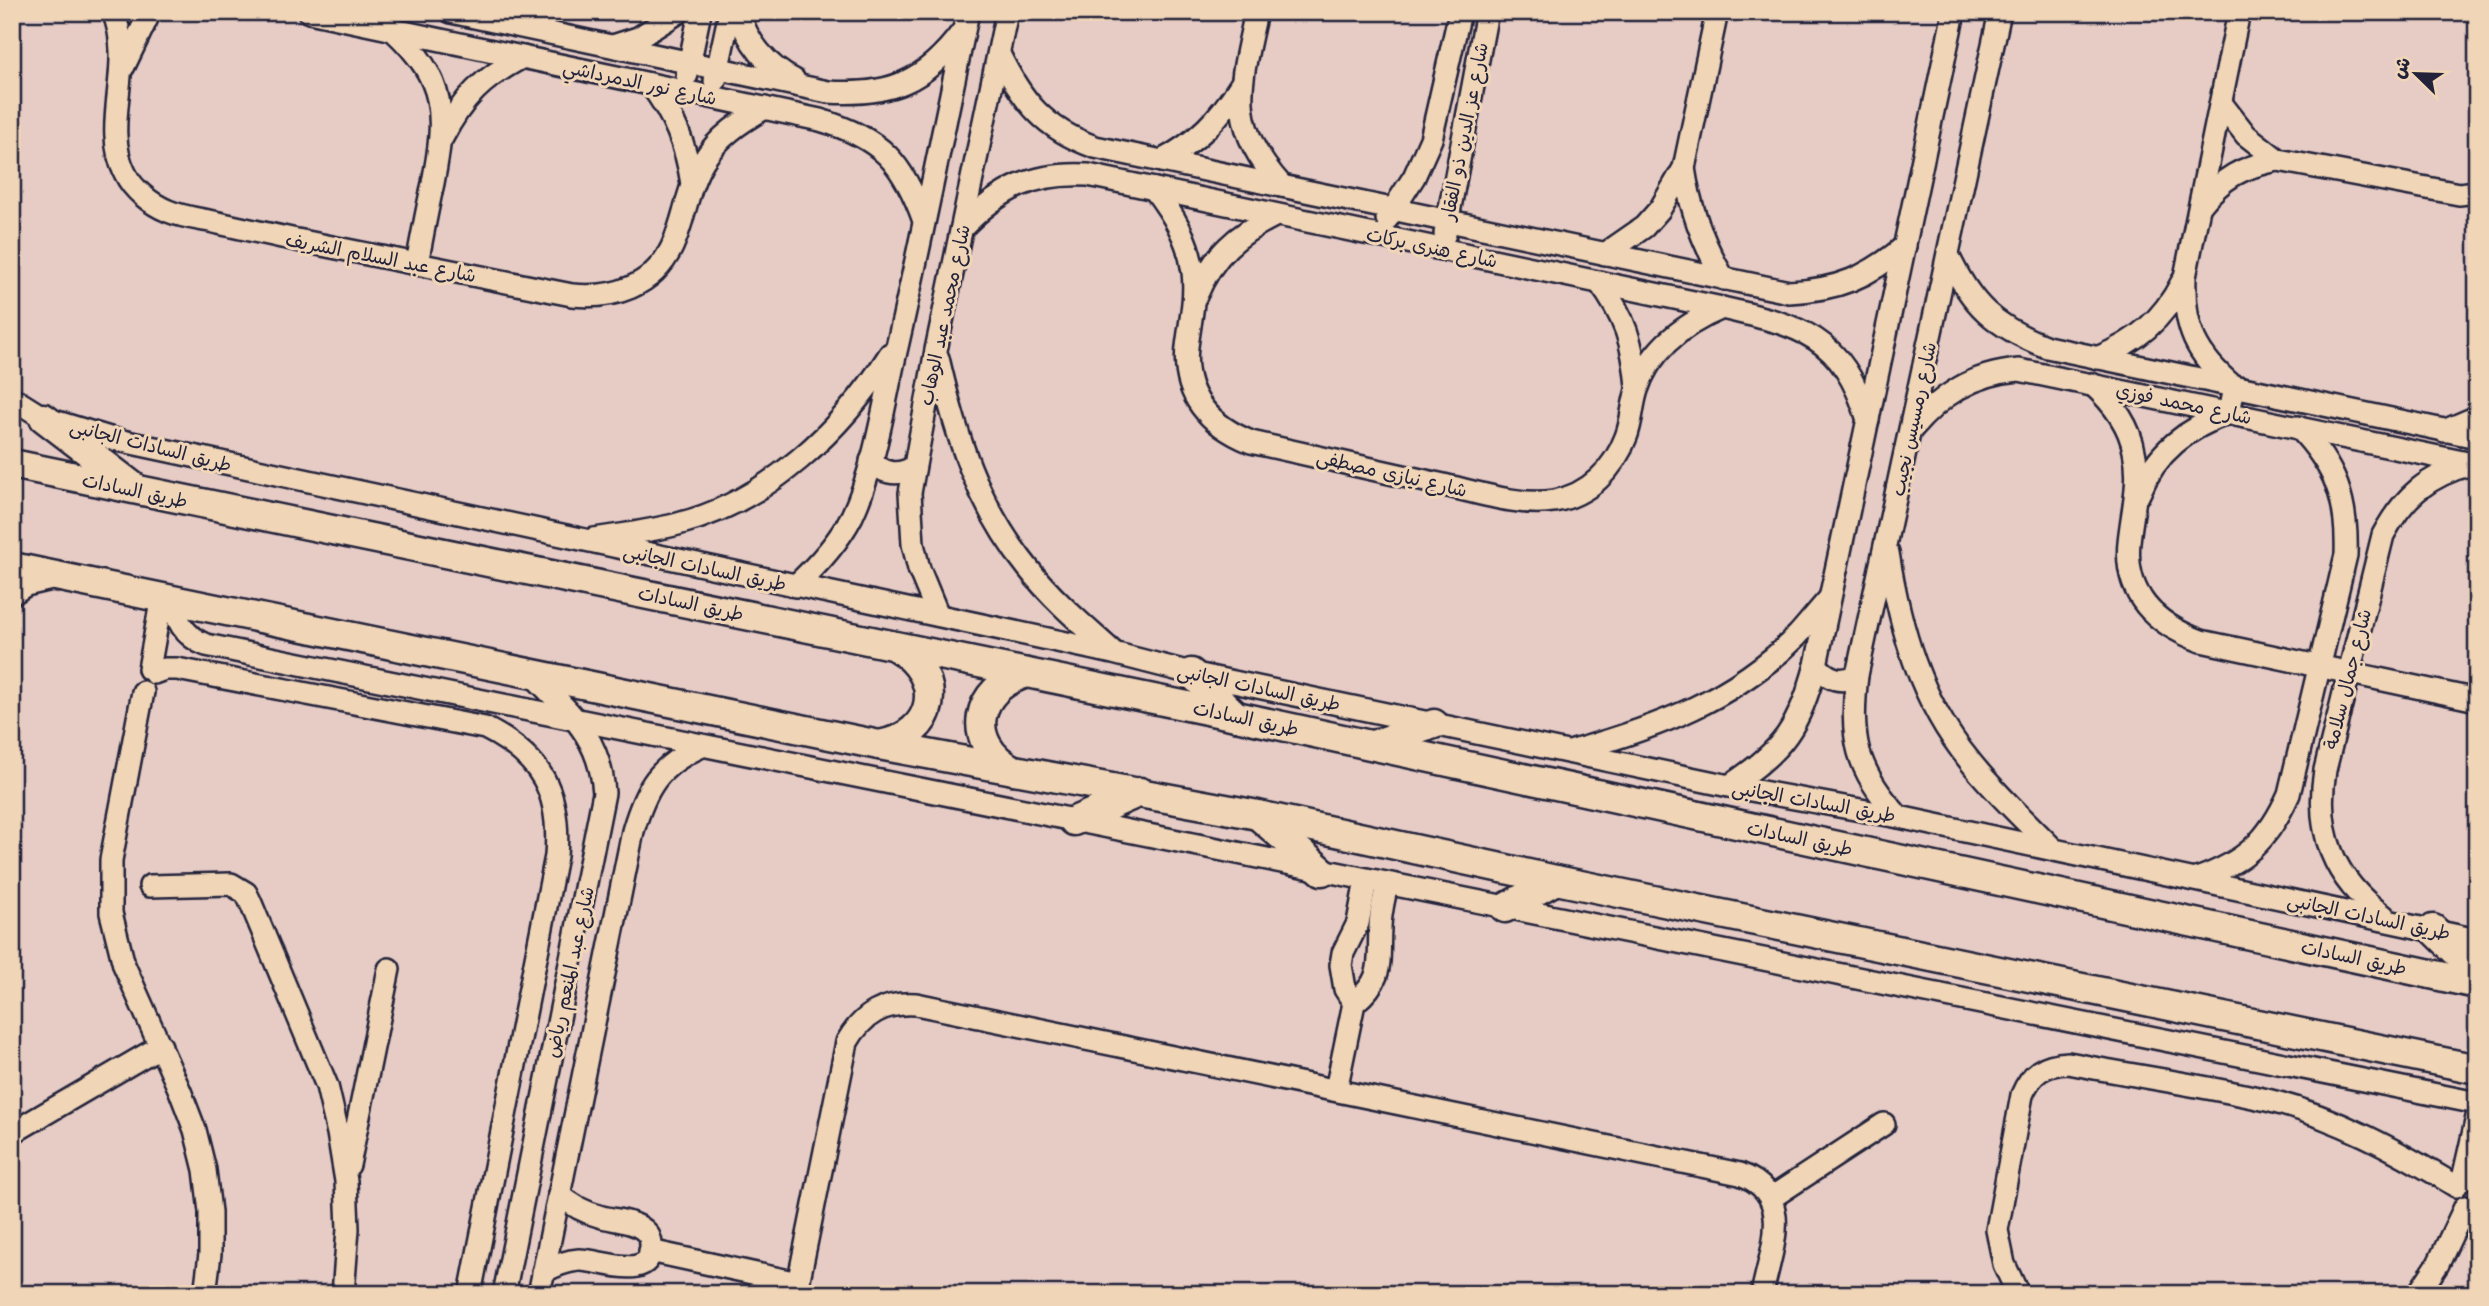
<svg xmlns="http://www.w3.org/2000/svg" width="2489" height="1306" viewBox="0 0 2489 1306" font-family="'Shantell Sans','Playpen Sans Arabic',sans-serif">
<style>
.lines{fill:none;stroke-linecap:round;stroke-linejoin:round}
.minor-casing{stroke:#22223b;stroke-width:26}
.major-casing{stroke:#22223b;stroke-width:33}
.minor{stroke:#f0d5b7;stroke-width:21}
.major{stroke:#f0d5b7;stroke-width:28}
.labels{text-anchor:middle;stroke-width:6;stroke-linejoin:round;paint-order:stroke}
.street-label{font-size:19px;fill:#22223b;stroke:#f0d5b7}
</style>
<rect width="100%" height="100%" fill="#e6ccc5"/>
<filter id="ink" filterUnits="userSpaceOnUse"><feTurbulence type="fractalNoise" baseFrequency=".0143" numOctaves="2"/><feDisplacementMap in="SourceGraphic" scale="14" xChannelSelector="R" yChannelSelector="G"/><feConvolveMatrix kernelMatrix="1 2 1 2 8 2 1 2 1" color-interpolation-filters="sRGB"/></filter>
<g filter="url(#ink)">
<g class="lines">
<!-- minor casing -->
<g class="minor-casing">
<g id="minor">
<path d="M113 12C136 66 100 123 125 173 133 190 151 204 168 211 182 217 199 219 214 222 245 229 276 236 307 242 396 259 484 277 572 295 613 299 653 287 672 247 685 219 687 187 704 160 719 136 741 122 765 108"/>
<path d="M309 12 820 120C881 138 903 162 924 221"/>
<path d="M451 12 828 92C890 96 925 82 962 32"/>
<path d="M739 12C746 41 768 67 794 80"/>
<path d="M1256 12C1240 87 1226 123 1282 186"/>
<path d="M393 30C447 80 446 115 433 183 427 210 422 237 417 264"/>
<path d="M613 46 638 38 679 12"/>
<path d="M999 54C1022 101 1044 129 1095 147L1789 292C1838 290 1868 277 1905 246"/>
<path d="M124 66 150 12"/>
<path d="M687 75 700 12"/>
<path d="M715 81 730 12"/>
<path d="M650 84C674 115 686 145 692 184"/>
<path d="M2221 103 2246 135 2278 160"/>
<path d="M442 138C463 97 483 78 523 57"/>
<path d="M1161 161C1197 142 1220 118 1241 84"/>
<path d="M1684 168C1690 209 1703 244 1724 279"/>
<path d="M1154 189C1173 214 1189 240 1193 272 1196 298 1190 322 1187 347 1182 395 1209 425 1251 442 1314 456 1376 470 1439 484 1473 491 1519 507 1554 501 1589 495 1614 469 1626 437 1632 422 1632 405 1637 390 1650 349 1684 324 1722 308"/>
<path d="M2200 206C2223 177 2242 167 2278 160L2459 194 2477 192"/>
<path d="M1387 219 1414 177 1431 139 1460 12"/>
<path d="M962 228C1000 189 1033 172 1088 175L1722 308C1801 326 1842 335 1868 420"/>
<path d="M1445 234 1487 12"/>
<path d="M1605 254 1644 227 1660 209 1684 168 1717 12"/>
<path d="M1948 255C1971 305 1995 327 2047 347L2477 437"/>
<path d="M1599 282C1625 317 1633 343 1637 386"/>
<path d="M1196 296C1214 254 1236 235 1276 215"/>
<path d="M938 358C956 436 977 505 1028 568 1052 599 1083 625 1112 651"/>
<path d="M2097 358C2136 342 2163 320 2182 282"/>
<path d="M2092 384C2112 402 2129 423 2134 451 2141 482 2132 511 2129 542 2124 595 2155 624 2201 641L2477 700"/>
<path d="M12 398 44 418 113 439 1113 653 1191 673 1729 786 1899 817 2477 940"/>
<path d="M1911 430C1941 395 1972 374 2019 370L2477 465"/>
<path d="M2444 431 2477 417"/>
<path d="M871 461C884 474 897 476 913 468"/>
<path d="M2139 494C2156 451 2188 428 2229 413L2234 387C2196 355 2183 328 2185 277L2239 12"/>
<path d="M594 539C622 535 651 531 678 524 768 501 842 430 890 354"/>
<path d="M1888 553C1900 628 1920 700 1969 760 1994 792 2025 820 2053 849"/>
<path d="M795 586C818 565 838 543 852 516 875 467 883 409 895 356 921 242 944 127 968 12"/>
<path d="M12 594 26 585 56 578"/>
<path d="M170 597C177 620 183 636 206 645L2477 1103"/>
<path d="M938 615 919 569 913 544 910 493 936 350 1007 12"/>
<path d="M1816 665C1828 679 1841 684 1857 675"/>
<path d="M149 669 162 596"/>
<path d="M154 673 165 669H177L485 728C542 757 561 792 556 856L470 1294"/>
<path d="M143 692 111 860V913L124 965 180 1091 195 1130 205 1170 210 1212V1254L205 1294"/>
<path d="M1573 751C1658 727 1733 700 1797 636 1808 624 1818 611 1829 599"/>
<path d="M1729 786C1784 750 1799 727 1816 665L1954 12"/>
<path d="M1899 817C1855 769 1850 738 1857 675L2000 12"/>
<path d="M2197 879C2245 862 2268 841 2289 794L2346 555C2348 500 2336 467 2298 427"/>
<path d="M150 886 231 884 246 893 250 901 327 1086 338 1133 346 1181 348 1229 343 1294"/>
<path d="M2384 916C2333 879 2315 832 2325 770L2383 535C2404 496 2427 476 2471 464"/>
<path d="M1354 1003 1345 989 1341 965 1343 953 1358 923 1366 880"/>
<path d="M1336 1090 1354 1003C1385 978 1378 963 1380 928 1380 913 1384 899 1387 884"/>
<path d="M12 1133 161 1046"/>
<path d="M349 1165 389 969"/>
<path d="M2463 1179 2477 1117"/>
<path d="M1771 1198 1884 1124"/>
<path d="M650 1251 798 1283"/>
<path d="M543 1272C554 1266 565 1261 579 1260 599 1259 654 1284 651 1244 651 1239 648 1233 644 1230 634 1221 614 1220 602 1217 586 1213 572 1206 559 1194"/>
<path d="M504 1294 604 793C600 735 568 712 531 673"/>
<path d="M539 1294 633 831C646 787 658 766 702 746"/>
<path d="M796 1294 847 1042C863 1014 884 1002 916 1004L1740 1174C1796 1195 1771 1249 1762 1294"/>
<path d="M2018 1294 2004 1264 1997 1230 2022 1095C2031 1073 2044 1064 2068 1063 2134 1076 2202 1085 2267 1100 2334 1116 2398 1151 2456 1186"/>
<path d="M2418 1294 2438 1264 2465 1207"/>
</g>
</g>
<!-- major casing -->
<g class="major-casing">
<g id="major">
<path d="M44 418 134 487"/>
<path d="M12 464 1236 716 2477 984"/>
<path d="M12 567 879 745 1258 815 1556 880 2477 1069"/>
<path d="M1191 673 1236 716"/>
<path d="M879 745C937 735 947 677 896 647"/>
<path d="M1373 745 1434 724"/>
<path d="M1013 770C964 743 974 688 1027 673"/>
<path d="M1260 817 1322 871"/>
<path d="M1074 821 1140 792"/>
<path d="M1505 908 1556 880"/>
<path d="M2433 929 2477 972"/>
</g>
</g>
<!-- minor -->
<use href="#minor" class="minor"/>
<!-- major -->
<use href="#major" class="major"/>
</g>
</g>
<g class="labels">
<!-- street labels -->
<g class="street-label">
<text transform="translate(640 82) rotate(12)" y="7">شارع نور الدمرداشي</text>
<text transform="translate(1464 131) rotate(-79)" y="7">شارع عز الدين ذو الفقار</text>
<text transform="translate(1432 247) rotate(12)" y="7">شارع هنرى بركات</text>
<text transform="translate(381 257) rotate(11)" y="7">شارع عبد السلام الشريف</text>
<text transform="translate(944 315) rotate(-78)" y="7">شارع محمد عبد الوهاب</text>
<text transform="translate(2184 403) rotate(12)" y="7">شارع محمد فوزي</text>
<text transform="translate(1913 419) rotate(-78)" y="7">شارع رمسيس نجيب</text>
<text transform="translate(151 445) rotate(14)" y="7">طريق السادات الجانبى</text>
<text transform="translate(1392 473) rotate(13)" y="7">شارع نيازى مصطفى</text>
<text transform="translate(135 490) rotate(12)" y="7">طريق السادات</text>
<text transform="translate(705 567) rotate(12)" y="7">طريق السادات الجانبى</text>
<text transform="translate(691 603) rotate(12)" y="7">طريق السادات</text>
<text transform="translate(2347 679) rotate(-76)" y="7">شارع جمال سلامة</text>
<text transform="translate(1259 687) rotate(12)" y="7">طريق السادات الجانبى</text>
<text transform="translate(1246 718) rotate(12)" y="7">طريق السادات</text>
<text transform="translate(1814 801) rotate(10)" y="7">طريق السادات الجانبى</text>
<text transform="translate(1800 838) rotate(12)" y="7">طريق السادات</text>
<text transform="translate(2369 916) rotate(12)" y="7">طريق السادات الجانبى</text>
<text transform="translate(2354 957) rotate(12)" y="7">طريق السادات</text>
<text transform="translate(569 972) rotate(-78)" y="7">شارع عبد المنعم رياض</text>
</g>
</g>
<!-- margin -->
<rect width="2489" height="1306" fill="none" stroke="#f0d5b7" stroke-width="42"/>
<rect x="21" y="21" width="2447" height="1264" fill="none" stroke="#22223b" stroke-width="2.5" filter="url(#ink)"/>
<!-- north arrow -->
<g transform="translate(2416 74) rotate(293)" stroke="#f0d5b7" stroke-width="5" paint-order="stroke">
<path d="M0-5L12 26L0 18L-12 26Z" fill="#22223b"/>
<text y="-10" font-size="19" font-weight="bold" text-anchor="middle" fill="#22223b">ش</text>
</g>
</svg>
